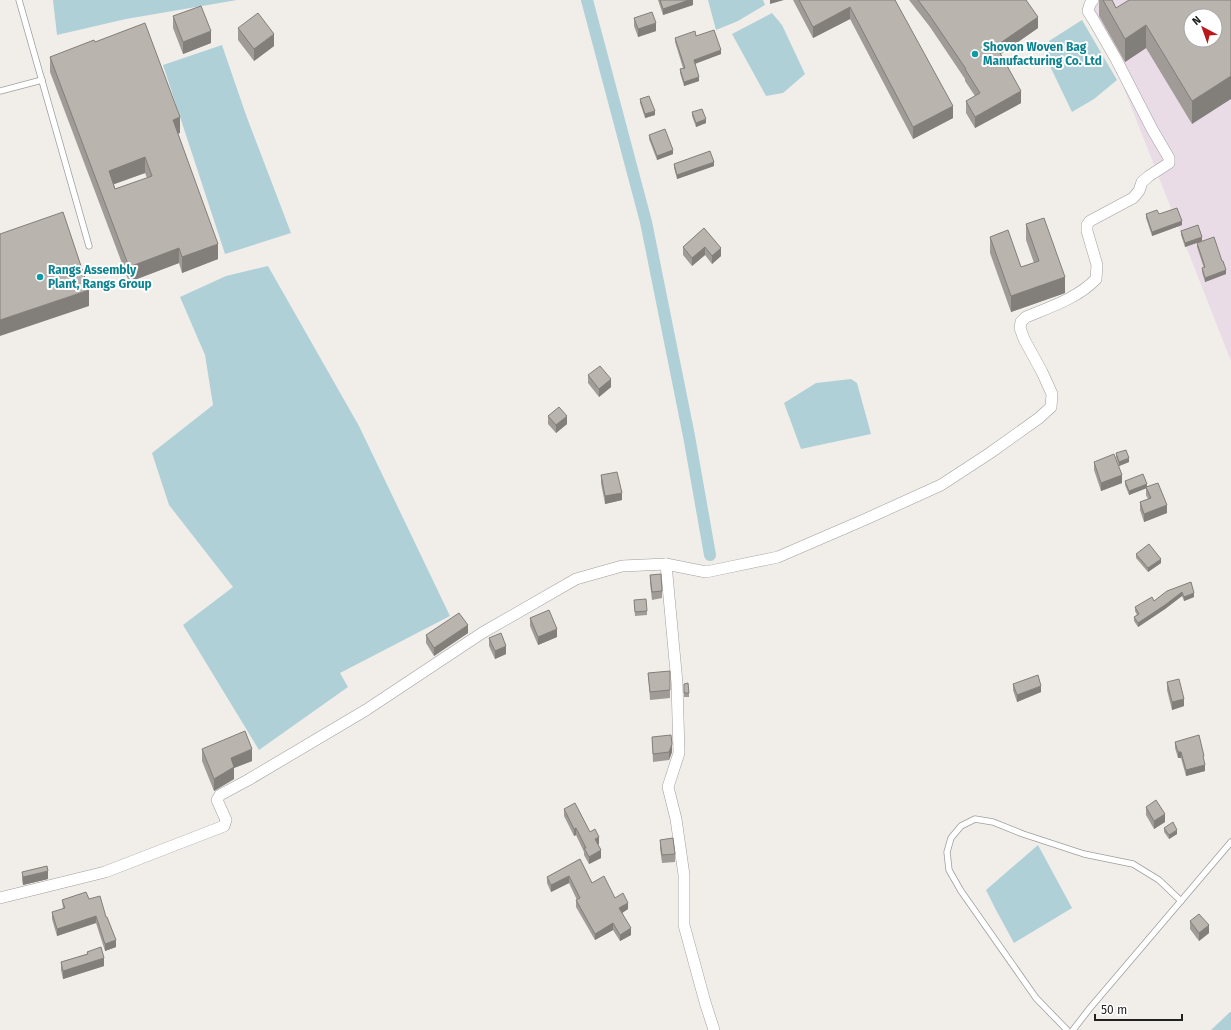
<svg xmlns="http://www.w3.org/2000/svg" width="1231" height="1030" viewBox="0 0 1231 1030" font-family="'Fira Sans',sans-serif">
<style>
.industrial{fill:#e9dce7;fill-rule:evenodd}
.water{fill:#b0d0d8}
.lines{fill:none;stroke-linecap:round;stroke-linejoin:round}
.canal{stroke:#b0d0d8;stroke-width:12}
.service-casing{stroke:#9f9f9f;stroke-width:7}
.minor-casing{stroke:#9f9f9f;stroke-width:12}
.service{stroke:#fff;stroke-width:5.5}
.minor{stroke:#fff;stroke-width:11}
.wall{fill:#a09b96;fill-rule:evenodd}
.shaded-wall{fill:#827e7a}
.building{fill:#bab4af;stroke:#827e7a;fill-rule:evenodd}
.culture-dot{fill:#0f9aa8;stroke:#fff;stroke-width:1.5}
.labels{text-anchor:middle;stroke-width:4;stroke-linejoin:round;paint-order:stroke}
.culture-label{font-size:12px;font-weight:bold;fill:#0d838f;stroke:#fff;text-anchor:start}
</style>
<rect width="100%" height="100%" fill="#f1eeea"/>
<!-- industrial -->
<path class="industrial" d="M1102 0H1231V361L1092 7ZM1191 16H1215V40H1191Z"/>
<!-- water -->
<g class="water">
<path d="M53 0H237L126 19 57 35Z"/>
<path d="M708 0H763L765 5 738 21 716 30Z"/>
<path d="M772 13 782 25 805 74 783 93 766 96 732 34Z"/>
<path d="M1082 20 1117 80 1094 99 1072 112 1047 60 1049 41Z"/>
<path d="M222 45 246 115 291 233 225 254 163 65Z"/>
<path d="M268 266 359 426 450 616 340 673 348 687 259 750 183 625 233 587 169 505 152 453 213 405 205 355 180 297 226 276Z"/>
<path d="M851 379 857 383 871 434 801 449 784 403 816 383Z"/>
<path d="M1038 845 1072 908 1014 943 996 910 986 890Z"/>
<path d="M1230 1012H1231V1030H1211Z"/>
</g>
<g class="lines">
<!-- canal -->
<path class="canal" d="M587 0 646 222 689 436 710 555"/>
<!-- service casing -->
<g class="service-casing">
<g id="service">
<path d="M19 0 89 246"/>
<path d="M0 91 42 80"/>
<path d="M1067 1030 1036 998 961 891 949 870 947 852 951 838 961 826 975 819 993 822 1023 834 1084 854 1133 864 1159 880 1181 901"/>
<path d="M1073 1030 1090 1008 1231 842"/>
</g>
</g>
<!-- minor casing -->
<g class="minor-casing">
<g id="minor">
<path d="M666 564 677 683 679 753 668 787 676 819 684 875V925L705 1002 714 1030"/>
<path d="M0 898 105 872 224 826 226 820 217 800 220 795 248 780 366 710 482 633 576 579 622 566 666 564 706 572 778 557 866 519 941 485 990 453 1039 418 1051 407 1052 394 1042 372 1024 339 1020 328 1021 322 1026 317C1050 307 1078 298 1096 279L1097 265 1087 231V225L1090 221 1133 198 1139 191 1142 182 1149 176 1166 165 1169 163V158L1152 129 1116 59 1093 19 1088 11 1090 4 1093 0"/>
</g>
</g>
<!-- service -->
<use href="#service" class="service"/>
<!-- minor -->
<use href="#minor" class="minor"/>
</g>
<!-- wall -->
<g class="wall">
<path d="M658 0H693V5L663 15Z"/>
<path d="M793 0H895L953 118 913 139 850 19 813 38Z"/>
<path d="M909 0H1026L1038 28 1001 54 1021 103 975 128 966 113V101L975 96 965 81V79L930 27Z"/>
<path d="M1099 0H1112L1116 8 1231 0 1192 124 1146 48 1125 62 1099 16Z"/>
<path d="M173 16 211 43 183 54 173 28Z"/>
<path d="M634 18 656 31 638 37 634 26Z"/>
<path d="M238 28 274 46 254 61 238 40Z"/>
<path d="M696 36 721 54 695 64 699 81 684 86 680 73V69L683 68 675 42V38Z"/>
<path d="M95 42 180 133H178L218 259 182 273 179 263 129 282 50 72V57ZM145 173 147 178 115 189 114 184Z"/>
<path d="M640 99 655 115 645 118 640 103Z"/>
<path d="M692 112 706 123 696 127 692 116Z"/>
<path d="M649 135 673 154 657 160 649 139Z"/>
<path d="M674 164 714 166 677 179 674 168Z"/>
<path d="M1146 214H1159L1182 225 1152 236 1146 218Z"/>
<path d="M1026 224 1065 293 1011 312 990 253V237L1021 267 1034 263 1026 240Z"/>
<path d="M704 228 721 256 712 264 705 255 692 266 683 255V247Z"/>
<path d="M1181 231 1202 241 1185 247 1181 235Z"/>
<path d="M1197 243 1226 274 1205 282 1202 272V268H1204L1197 247Z"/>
<path d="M588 375 611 387 599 397 588 383Z"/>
<path d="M548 416 567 424 556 433 548 424Z"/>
<path d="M1116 453 1129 462 1119 466 1116 457Z"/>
<path d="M1094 462 1122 483 1101 491 1094 470Z"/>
<path d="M601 475 622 500 605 504 601 483Z"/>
<path d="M1125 481 1147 487 1167 513 1144 522 1140 510V502L1148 499 1146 495V488L1129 495 1125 485Z"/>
<path d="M1136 554 1161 563 1148 572 1136 558Z"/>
<path d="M650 575 662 591V598L652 600 650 583Z"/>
<path d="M1191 582 1194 597 1184 601 1182 596 1165 609 1138 627 1134 621V617L1137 615 1135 611V607L1154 601Z"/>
<path d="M634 600 647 611V615L635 616Z"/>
<path d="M530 618 557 637 538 645 530 626Z"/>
<path d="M468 633 434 656 426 643V635Z"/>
<path d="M489 638 506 654 495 659 489 646Z"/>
<path d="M648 673 670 690V698L650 700Z"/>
<path d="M1167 682 1184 706 1172 710 1167 690Z"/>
<path d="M684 684 689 693V697H684Z"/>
<path d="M1013 684 1041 692 1017 702 1013 690Z"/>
<path d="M652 737 672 752 669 760 653 762Z"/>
<path d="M1175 742 1204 761 1205 771 1186 776 1181 758H1178L1175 748Z"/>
<path d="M202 749 252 761 234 768V779L214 791 202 761Z"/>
<path d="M1146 807 1165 822 1154 829 1146 815Z"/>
<path d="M564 809 590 832 599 844 598 845 601 858 589 864 584 855V852L576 835 574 836 564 816Z"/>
<path d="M1164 828 1177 834 1169 839 1164 832Z"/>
<path d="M660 840 675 854V862L662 863 660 848Z"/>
<path d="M580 859 592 883 615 898 628 909 622 913 631 935 620 941 613 930 595 940 576 907V900H577L569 883 551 892 547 883V877Z"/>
<path d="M22 872 48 879 23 885 22 880Z"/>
<path d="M89 899 106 917 116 947 105 951 96 923 57 936 52 919V912L63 909 62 900Z"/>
<path d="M1190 921 1209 933 1199 941 1190 929Z"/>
<path d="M87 952 104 966 63 979 61 970V962L87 954Z"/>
</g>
<!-- shaded-wall -->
<g class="shaded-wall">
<path d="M689 0H693V5L663 15V9Z"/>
<path d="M770 0H784L770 4Z"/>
<path d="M850 7V19L813 38V27Z"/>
<path d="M1038 17V28L996 57V46Z"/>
<path d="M656 23V31L638 37V29Z"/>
<path d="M1146 25V48L1125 62V39Z"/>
<path d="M211 31V43L183 54V42Z"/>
<path d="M274 34V46L254 61V49Z"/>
<path d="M721 50V54L694 64V60Z"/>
<path d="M1231 76V99L1192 124V101Z"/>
<path d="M699 77V81L684 86V82Z"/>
<path d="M1021 91V103L975 128V117Z"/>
<path d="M953 106V118L913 139V127Z"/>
<path d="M655 111V115L645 118V114Z"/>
<path d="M180 117V133L173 135V120Z"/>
<path d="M706 119V123L696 127V123Z"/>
<path d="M673 150V154L657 160V156Z"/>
<path d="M145 157V173L109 186V171Z"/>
<path d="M714 162V166L677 179V175Z"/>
<path d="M1182 221V225L1152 236V232Z"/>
<path d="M1202 237V241L1185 247V243Z"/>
<path d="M218 244V259L182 273V257Z"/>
<path d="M705 247V255L692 266V258Z"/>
<path d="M179 248V263L129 282V267Z"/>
<path d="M721 248V256L712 264V256Z"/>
<path d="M1226 270V274L1205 282V278Z"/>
<path d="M1065 277V293L1011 312V296Z"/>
<path d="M89 290V306L0 336V320Z"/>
<path d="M611 379V387L599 397V389Z"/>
<path d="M567 416V424L556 433V425Z"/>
<path d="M1129 458V462L1119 466V462Z"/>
<path d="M1122 475V483L1101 491V483Z"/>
<path d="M1147 484V488L1129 495V491Z"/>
<path d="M622 493V500L605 504V496Z"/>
<path d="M1167 505V513L1144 522V514Z"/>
<path d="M1161 559V563L1148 572V568Z"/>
<path d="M1182 592V596L1165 609 1138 627V623Z"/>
<path d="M1194 593V597L1184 601V597Z"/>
<path d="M468 625V633L434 656V648Z"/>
<path d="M557 629V637L538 645V637Z"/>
<path d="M506 646V654L495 659V651Z"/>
<path d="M1041 686V692L1017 702V695Z"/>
<path d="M1184 699V706L1172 710V702Z"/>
<path d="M672 744V752L669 760V752Z"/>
<path d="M252 749V761L234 768V779L214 791V779L231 758Z"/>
<rect x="1178" y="752" width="3" height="6"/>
<path d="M1205 765V771L1186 776V770Z"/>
<path d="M1165 814V822L1154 829V821Z"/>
<path d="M576 828V835L574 836V829Z"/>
<path d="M1177 830V834L1169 839V835Z"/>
<path d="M599 837V844L595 846V839Z"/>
<path d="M601 850V858L589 864V857Z"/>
<path d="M48 871V879L23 885V877Z"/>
<path d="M569 876V883L551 892V885Z"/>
<path d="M628 903V909L619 915V908Z"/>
<path d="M96 916V923L57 936V929Z"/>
<path d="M613 923V930L595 940V934Z"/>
<path d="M1209 925V933L1199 941V933Z"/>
<path d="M631 928V935L620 941V935Z"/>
<path d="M116 940V947L105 951V944Z"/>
<path d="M104 958V966L63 979V971Z"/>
</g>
<!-- building -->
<g class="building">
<path d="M660 0H689L663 9Z"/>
<path d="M799 0H895L953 106 913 127 850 7 813 27Z"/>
<path d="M918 0H1026L1038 17 996 46 1021 91 975 117 966 101 980 93 965 69H966L930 16Z"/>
<path d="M1103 0H1112L1116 8 1129 0H1231V76L1192 101 1146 25 1125 39ZM1191 16H1215V40H1191Z"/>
<path d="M201 6 211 31 183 42 173 16Z"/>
<path d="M652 12 656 23 638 29 634 18Z"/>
<path d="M258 13 274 34 254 49 238 28Z"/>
<path d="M145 23 180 117 173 120 218 244 182 257 179 248 129 267 50 57 94 40 95 42ZM145 157 152 176 115 189 109 171Z"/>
<path d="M714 30 721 50 694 60 699 77 684 82 680 69 685 68 675 38 695 31 696 36Z"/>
<path d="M649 96 655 111 645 114 640 99Z"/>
<path d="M702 109 706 119 696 123 692 112Z"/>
<path d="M665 129 673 150 657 156 649 135Z"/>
<path d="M710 151 714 162 677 175 674 164Z"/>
<path d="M1177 208 1182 221 1152 232 1146 214 1157 210 1159 214Z"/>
<path d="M63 212 89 290 0 320V234Z"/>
<path d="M1044 218 1065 277 1011 296 990 237 1008 230 1021 267 1039 261 1026 224Z"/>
<path d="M1198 225 1202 237 1185 243 1181 231Z"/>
<path d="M704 228 721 248 712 256 705 247 692 258 683 247Z"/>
<path d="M1214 237 1222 261H1223L1226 270 1205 278 1202 268 1205 267 1197 243Z"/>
<path d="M600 366 611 379 599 389 588 375Z"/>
<path d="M559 407 567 416 556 425 548 416Z"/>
<path d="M1126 450 1129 458 1119 462 1116 453Z"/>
<path d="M1114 454 1122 475 1101 483 1094 462Z"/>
<path d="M617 472 622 493 605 496 601 475Z"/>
<path d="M1143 474 1147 484 1129 491 1125 481Z"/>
<path d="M1158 483 1167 505 1144 514 1140 502 1151 498 1146 487Z"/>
<path d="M1149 544 1161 559 1148 568 1136 554Z"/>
<path d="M661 574 662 591 652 592 650 575Z"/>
<path d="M1191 582 1194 593 1184 597 1182 592 1165 605 1138 623 1134 617 1139 614 1135 607 1152 597 1154 601 1167 591Z"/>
<path d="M646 599 647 611 635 612 634 600Z"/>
<path d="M549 610 557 629 538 637 530 618Z"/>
<path d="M459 613 468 625 434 648 426 635Z"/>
<path d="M501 633 506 646 495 651 489 638Z"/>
<path d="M670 671V690L650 692 648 673Z"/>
<path d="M1038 675 1041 686 1017 695 1013 684Z"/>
<path d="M1179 679 1184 699 1172 702 1167 682Z"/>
<path d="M688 683 689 693H684V684Z"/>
<path d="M245 731 252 749 231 758 234 767 214 779 202 749Z"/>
<path d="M671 735 672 744 669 752 653 754 652 737Z"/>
<path d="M1199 735 1204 756H1203L1205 765 1186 770 1181 752H1178L1175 742Z"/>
<path d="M1156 800 1165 814 1154 821 1146 807Z"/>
<path d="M575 803 590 832 595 829 599 837 595 839 601 850 589 857 584 848H586L576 828 574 829 564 809Z"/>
<path d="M1173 822 1177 830 1169 835 1164 828Z"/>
<path d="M673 838 675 854 662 855 660 840Z"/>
<path d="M580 859 592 883 604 876 615 898 623 893 628 903 619 908 631 928 620 935 613 923 595 934 576 900 580 898 569 876 551 885 547 877Z"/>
<path d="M47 866 48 871 23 877 22 872Z"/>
<path d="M86 892 89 899 100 896 106 917H107L116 940 105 944 96 916 57 929 52 912 65 908 62 900Z"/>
<path d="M1199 914 1209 925 1199 933 1190 921Z"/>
<path d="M101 947 104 958 63 971 61 962 88 954 87 952Z"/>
</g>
<!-- markers -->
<g class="culture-dot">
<circle cx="975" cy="54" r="4"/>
<circle cx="40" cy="277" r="4"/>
</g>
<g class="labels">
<!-- culture labels -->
<g class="culture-label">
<text x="983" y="51">Shovon Woven Bag<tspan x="983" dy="14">Manufacturing Co. Ltd</tspan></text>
<text x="48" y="274">Rangs Assembly<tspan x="48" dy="14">Plant, Rangs Group</tspan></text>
</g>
</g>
<!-- north arrow -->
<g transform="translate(1203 28) rotate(319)"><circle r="19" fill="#ffffff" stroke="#a7a7a7"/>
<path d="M0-3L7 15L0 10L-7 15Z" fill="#ba191c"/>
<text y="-6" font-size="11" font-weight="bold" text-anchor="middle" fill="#222222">N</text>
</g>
<!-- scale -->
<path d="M1095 1014v6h87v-6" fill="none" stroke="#222222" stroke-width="2"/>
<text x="1101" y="1014" font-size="12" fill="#222222" stroke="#ffffff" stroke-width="3" paint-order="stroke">50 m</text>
</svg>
